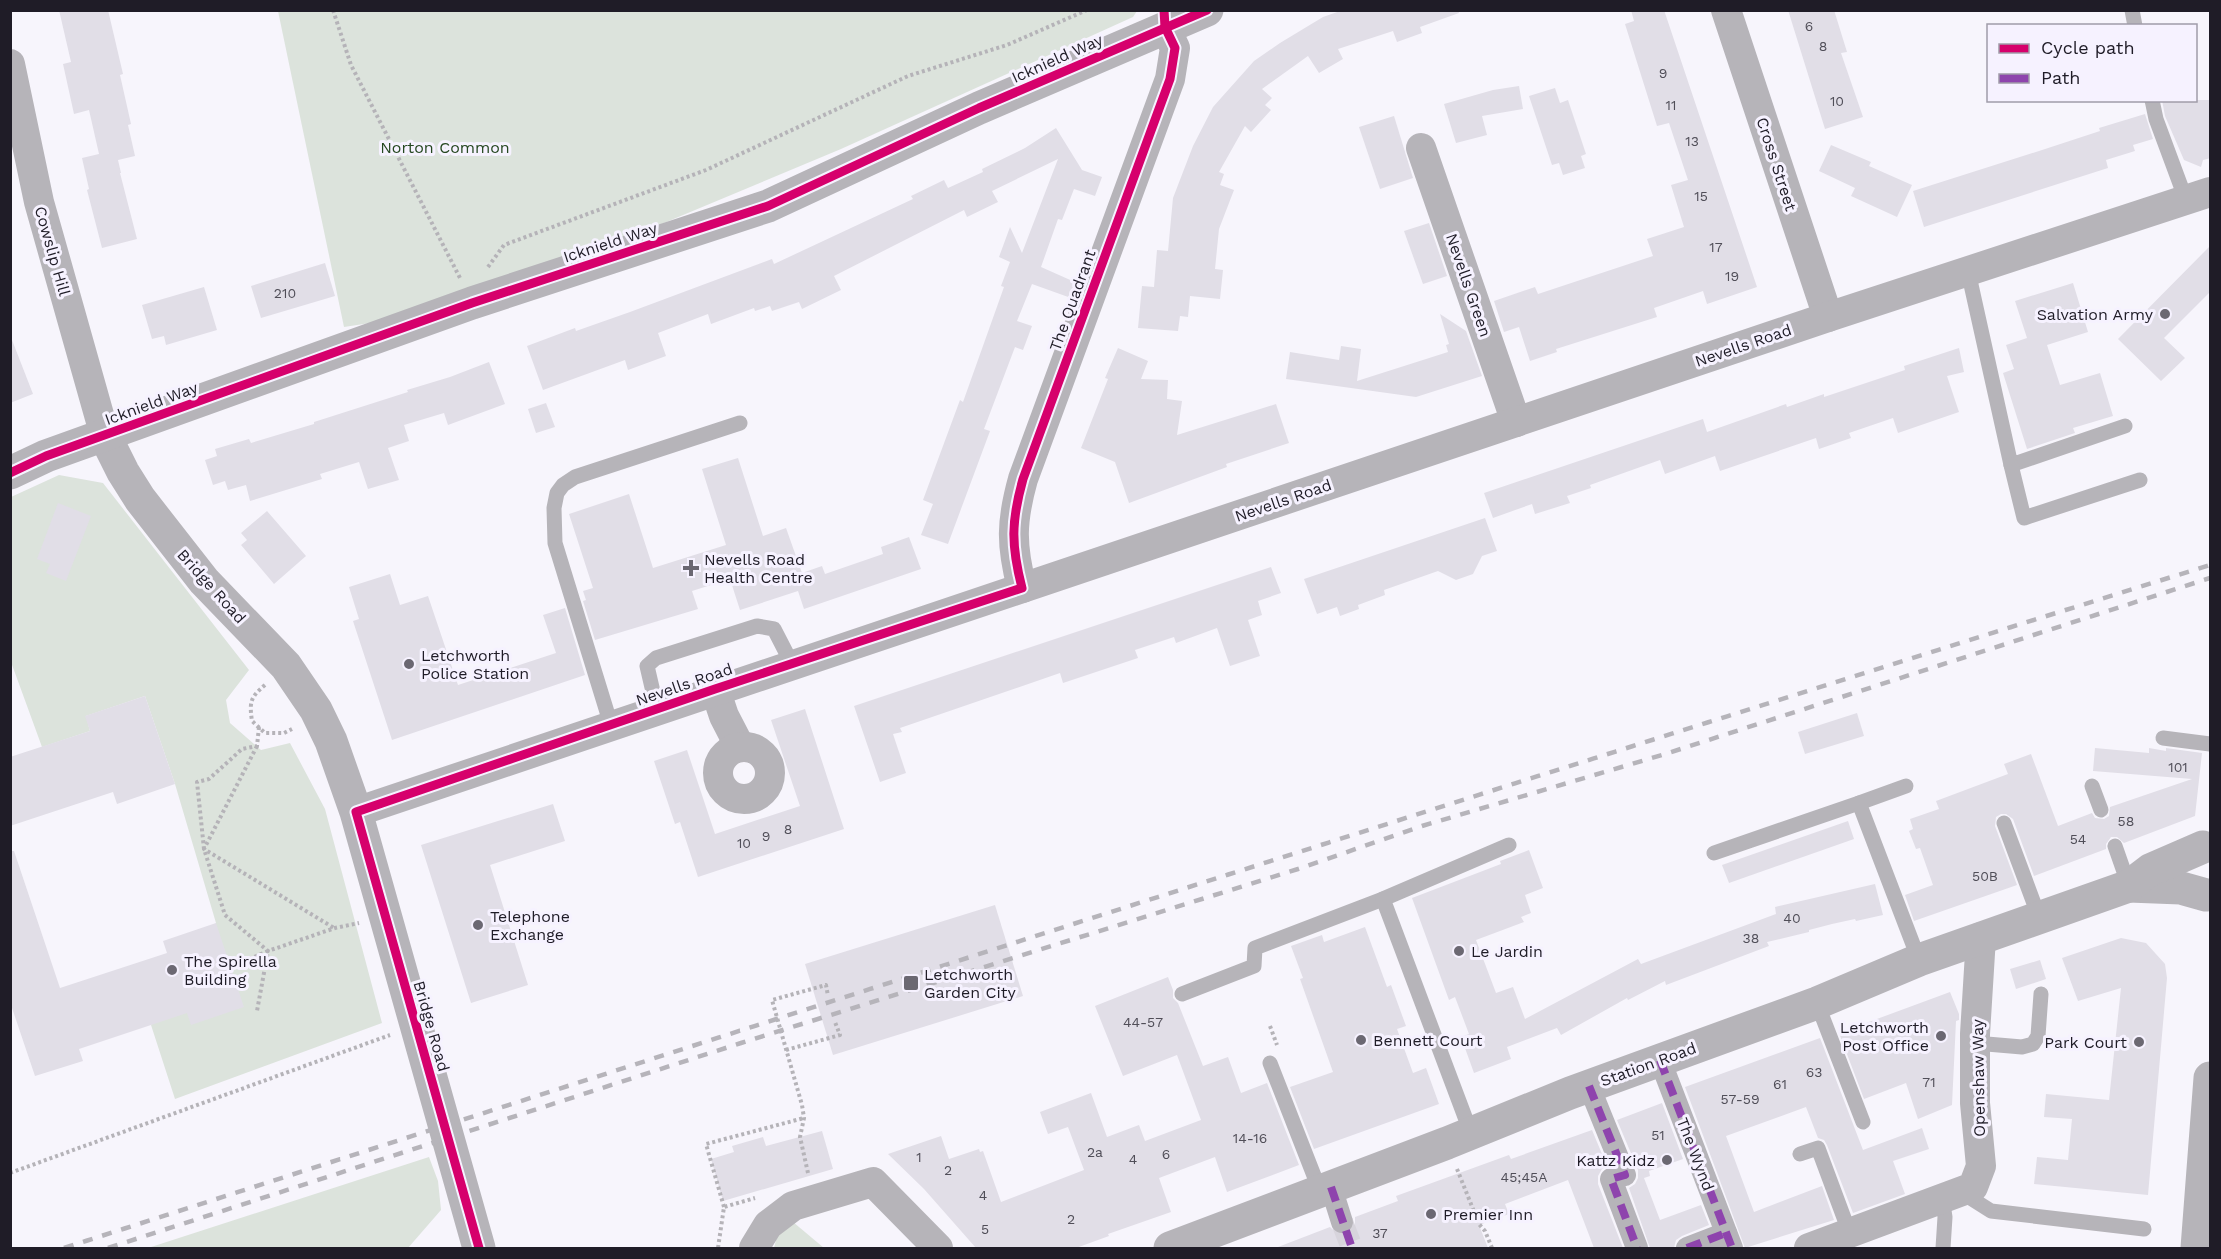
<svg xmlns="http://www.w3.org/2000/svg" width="2221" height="1259" viewBox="0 0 2221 1259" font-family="'Work Sans',sans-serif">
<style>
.green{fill:#dce3dc}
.building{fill:#e1dee7}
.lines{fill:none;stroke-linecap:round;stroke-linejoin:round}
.pedestrian-tunnel{stroke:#d7d4dc;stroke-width:22;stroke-dasharray:22 11;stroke-linecap:butt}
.path{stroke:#b5b3b8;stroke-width:4;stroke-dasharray:3 3;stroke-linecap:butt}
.service{stroke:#b6b4b9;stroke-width:15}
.pedestrian{stroke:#b6b4b9;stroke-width:22}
.minor{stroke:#b6b4b9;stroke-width:30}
.tertiary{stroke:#b6b4b9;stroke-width:33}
.rail{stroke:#b6b4ba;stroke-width:4.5;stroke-dasharray:10 10;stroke-linecap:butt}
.quiet{stroke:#8e44ad;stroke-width:8;stroke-dasharray:15 8;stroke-linecap:butt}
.cycleway-casing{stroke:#f6f2ff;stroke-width:13}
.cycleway{stroke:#d6006c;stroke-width:9}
.poi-dot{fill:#6b6872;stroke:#f6f2ff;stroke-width:2}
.labels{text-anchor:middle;stroke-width:6;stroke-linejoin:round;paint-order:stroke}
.number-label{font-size:14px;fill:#504e58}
.street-label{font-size:16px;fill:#1f1c27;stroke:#f6f2ff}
.park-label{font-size:16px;fill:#254720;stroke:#f6f2ff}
.poi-label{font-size:16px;fill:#1f1c27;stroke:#f6f2ff;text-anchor:start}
</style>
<rect width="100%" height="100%" fill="#f7f5fc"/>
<!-- green -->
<g class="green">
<path d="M278 11H1137L1133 17 841 149 652 228 390 320 344 327Z"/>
<path d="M59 475 103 483 249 670 226 700 230 723 261 750 290 743 325 809 382 1023 175 1099 151 1025 216 923 175 784 145 696 86 716 90 731 42 747 11 662V497Z"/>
<path d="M429 1157 438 1181 441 1210 408 1248H148Z"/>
<path d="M793 1222 824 1248H774L777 1236Z"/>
</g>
<!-- building -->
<g class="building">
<path d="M59 10H108L123 74 120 75 131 124 128 125 135 156 118 160 121 173H120L137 239 102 248 87 190 89 189 82 158 99 154 89 110 74 114 63 64 71 62Z"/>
<path d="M1343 10H1458L1459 13 1420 27 1422 33 1397 42 1393 31 1338 49 1343 59 1319 73 1308 56 1262 89 1272 98 1265 105 1271 110 1251 132 1245 126 1219 172 1224 174 1220 185 1234 190 1219 229 1215 269 1223 270 1220 299 1190 296 1188 317 1180 316 1178 331 1138 328 1142 286 1154 287 1157 250 1168 251 1173 198 1193 146 1213 107 1254 61 1280 43 1323 17Z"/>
<path d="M1631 10H1664L1757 287 1707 304 1703 291 1654 308 1657 317 1556 349 1557 352 1530 361 1519 327 1504 332 1494 301 1535 287 1538 294 1653 256 1647 239 1684 227 1671 185 1688 180 1669 123 1657 126 1625 24 1634 21Z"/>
<path d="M1788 10H1834L1847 52 1841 53 1863 117 1825 129Z"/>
<path d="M1519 86 1523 109 1482 116 1487 135 1456 143 1444 104 1493 90Z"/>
<path d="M1555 88 1560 103 1568 100 1586 154 1581 156 1585 168 1563 175 1559 163 1552 165 1529 96Z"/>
<path d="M2162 100H2211V158L2203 160 2201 167 2184 160 2165 116Z"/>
<path d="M2145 114 2153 139 2133 145 2135 151 2106 160 2108 168 1924 227 1913 191 2039 151 2100 131 2099 128Z"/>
<path d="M1394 116 1413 178 1380 189 1359 127Z"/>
<path d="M1056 128 1082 170 1102 177 1095 196 1074 189 1062 220 1058 219 1041 267 1077 283 1071 298 1032 284 1017 321 1032 326 1023 350 1015 347 984 429 990 431 948 544 921 535 933 504 923 500 960 400 963 402 1004 287 1001 286 1010 262 999 257 1010 227 1022 253 1058 159 992 191 998 202 967 217 964 210 834 276 841 290 802 309 799 302 772 311 770 306 755 311 754 308 711 324 708 314 658 333 666 356 628 370 625 360 543 390 527 346 575 328 576 331 630 312 772 259 774 264 913 199 911 196 944 180 948 188 983 172 982 169 1025 148Z"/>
<path d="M1831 145 1871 162 1869 166 1912 185 1897 217 1851 196 1855 188 1819 171Z"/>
<path d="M1429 223 1447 276 1423 284 1404 231Z"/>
<path d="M2211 245V291L2164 338 2185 358 2161 381 2118 339Z"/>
<path d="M325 263 335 296 261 318 251 286Z"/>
<path d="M2073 283 2088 332 2047 345 2060 385 2100 373 2113 416 2073 428 2075 433 2027 449 2003 373 2014 369 2006 345 2027 338 2015 301Z"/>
<path d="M204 287 217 330 166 345 164 336 152 339 142 305Z"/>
<path d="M1440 314 1466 331 1482 376 1416 397 1286 379 1290 352 1339 360 1341 346 1361 349 1357 381 1448 352 1446 345 1449 344Z"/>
<path d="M12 340 33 394 10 403V341Z"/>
<path d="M1118 348 1148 361 1141 379 1168 380 1167 399 1182 401 1177 435 1276 404 1289 443 1226 464 1227 467 1129 503 1115 462 1081 448 1108 379 1105 378Z"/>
<path d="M1959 348 1964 372 1947 376 1959 412 1898 433 1893 418 1849 433 1851 438 1819 449 1816 438 1720 471 1715 456 1665 474 1660 460 1590 485 1591 488 1567 496 1570 503 1535 514 1532 504 1493 518 1484 493 1703 419 1707 432 1786 404 1787 407 1824 394V397L1905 370 1904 366Z"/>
<path d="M489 362 505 404 448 425 444 413 404 425 409 441 388 448 399 480 368 489 359 462 320 474 322 479 250 501 246 485 228 490 225 481 213 485 205 460 217 456 215 449 249 439 251 443 314 424V422L408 392 407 390 450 377Z"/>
<path d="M546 403 555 427 536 433 528 409Z"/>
<path d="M738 458 763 536 786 528 802 573 822 566 825 574 883 554 881 547 909 537 921 569 804 609 798 591 740 610 730 579 692 591 698 609 595 640 583 601 586 600 583 591 593 588 569 514 629 494 653 568 726 545 702 469Z"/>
<path d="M58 503 91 516 66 581 46 573 50 564 37 559Z"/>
<path d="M267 511 306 556 274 584 241 545 247 540 241 533Z"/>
<path d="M1485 518 1497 551 1482 556 1473 574 1456 580 1438 571 1384 590 1385 595 1358 605 1359 609 1340 616 1337 607 1317 614 1304 579Z"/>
<path d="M1271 567 1281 593 1258 601 1262 615 1248 620 1260 656 1230 666 1217 628 1176 643 1174 637 1135 650 1138 658 1063 683 1060 673 900 728 902 732 893 734 906 773 880 782 854 706Z"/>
<path d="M390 574 400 605 428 596 458 685 556 653 543 615 565 608 585 675 392 740 353 621 359 619 349 587Z"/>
<path d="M145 696 175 784 117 804 113 792 10 826V757L90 731 85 716Z"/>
<path d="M805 709 844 829 698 877 680 822 675 824 654 761 687 750 715 834 800 806 771 720Z"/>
<path d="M1857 713 1864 736 1805 754 1798 732Z"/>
<path d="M2095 748 2149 753V748L2166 751V748L2202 753 2195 816 2124 843 2117 837H2111L2106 844V849L2034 876 2013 819 2006 814H2001L1996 817 1995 826 2017 885 1914 921 1905 895 1933 885 1920 848 1916 849 1909 831 1913 829 1910 819 1939 809 1936 801 2008 774 2004 764 2031 754 2058 826 2092 813 2095 818 2104 819 2109 816 2110 807 2192 779 2093 771Z"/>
<path d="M553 804 565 841 490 865 528 985 471 1003 421 845Z"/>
<path d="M1848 821 1854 839 1729 883 1722 865Z"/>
<path d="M1529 850 1543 888 1525 895 1531 913 1521 917 1524 922 1476 940 1496 993 1513 987 1525 1019 1638 959 1641 964 1776 914 1775 907 1875 884 1883 915 1856 921 1855 919 1832 924 1809 930V932L1767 942 1769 946 1666 985 1665 981 1628 1000 1627 998 1561 1035 1557 1028 1507 1047 1511 1059 1474 1073 1461 1037 1469 1034 1455 997 1449 1000 1412 898 1501 864 1500 861Z"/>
<path d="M10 851H14L60 988 167 953 163 941 216 923 244 1007 191 1025 187 1013 79 1049 83 1061 35 1076 10 1002Z"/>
<path d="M995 905 1023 996 833 1055 805 964Z"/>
<path d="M1365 927 1387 987 1391 985 1406 1026 1397 1029 1413 1073 1426 1068 1439 1104 1314 1149 1290 1087 1333 1072 1300 979 1303 978 1291 946 1322 935 1324 942Z"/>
<path d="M2121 938 2146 943 2165 964 2167 978 2148 1195 2034 1184 2037 1157 2068 1160 2072 1119 2044 1117 2046 1094 2109 1100 2121 988 2078 1001 2062 958Z"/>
<path d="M2040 960 2046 979 2016 989 2010 969Z"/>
<path d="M1168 977 1173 990V998L1178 1003 1203 1066 1228 1057 1241 1093 1267 1083 1299 1165 1227 1192 1215 1157 1159 1178 1171 1212 1108 1234 1109 1236 1076 1248H976L924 1189 888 1154 941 1136 949 1159 979 1149 980 1152 983 1151 1001 1202 1084 1170 1068 1127 1048 1134 1040 1112 1091 1093 1107 1137 1139 1125 1145 1141 1201 1120 1177 1055 1123 1076 1095 1006Z"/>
<path d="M1950 992 1959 1014V1020L1956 1021 1952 1105 1918 1119 1906 1083 1864 1099 1839 1033Z"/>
<path d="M1820 1038 1863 1150 1922 1128 1929 1149 1893 1161 1905 1194 1853 1213 1827 1145 1824 1140 1818 1138 1806 1107 1726 1136 1754 1212 1822 1186 1834 1220 1745 1248 1685 1087Z"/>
<path d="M1662 1103 1683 1159 1649 1171 1650 1176 1644 1178 1660 1220 1701 1205 1709 1225 1682 1236 1676 1240 1674 1248H1650L1629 1188 1635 1184 1638 1178V1170L1617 1120Z"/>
<path d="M1592 1130 1607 1166 1602 1169 1598 1176V1184L1623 1248H1594L1568 1180 1505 1204 1509 1214 1479 1225 1488 1248H1279L1278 1247 1330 1227 1339 1235H1347L1355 1225V1217L1398 1201 1396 1196 1509 1155 1511 1159Z"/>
<path d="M822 1131 833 1169 723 1201 711 1159 734 1152 732 1146 763 1137 766 1146Z"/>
</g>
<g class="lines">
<!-- pedestrian-tunnel -->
<path class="pedestrian-tunnel" d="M1342 1222 1352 1248"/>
<!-- path -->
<g class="path">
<path d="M333 10 351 65 460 278"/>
<path d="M488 267 504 245 706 170 908 76 1007 45 1087 10"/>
<path d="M265 685C251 697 249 701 252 721L265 733H284L292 729"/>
<path d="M259 727 257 746 242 749 209 779 197 782 204 849 225 915 268 951 335 928 359 923"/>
<path d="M257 746 204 849 334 928"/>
<path d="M238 964 268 951 257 1011"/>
<path d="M1270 1026 1277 1045"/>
<path d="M786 1050 840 1035 835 1022"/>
<path d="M1457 1169 1479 1224 1485 1231 1492 1248"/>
<path d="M10 1173 390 1035"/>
<path d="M808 1173 800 1137 804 1118 802 1105 772 1000 826 985 828 996"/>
<path d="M724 1207 706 1144 804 1118"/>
<path d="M718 1248 724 1207 755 1198"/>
</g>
<!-- service -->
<g class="service">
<path d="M2132 10 2135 26"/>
<path d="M2152 100 2156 119 2186 200"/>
<path d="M1968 271 2011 465 2125 426"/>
<path d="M2011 465 2024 518 2140 480"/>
<path d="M657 709 647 666 656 658 757 626 774 629 792 664"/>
<path d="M611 725 555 543 554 508 557 493 563 485 575 477 740 423"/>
<path d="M2163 738 2210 744"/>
<path d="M2092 786 2101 810"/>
<path d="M1859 803 1906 786"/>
<path d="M2004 823 2039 917"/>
<path d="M2115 846 2129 886"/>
<path d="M1714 853 1859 803 1919 960"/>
<path d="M1182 994 1254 966 1255 948 1383 899"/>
<path d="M1817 1003 1863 1122"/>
<path d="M1975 1043 2022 1047 2033 1044 2038 1036 2041 994"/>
<path d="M1270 1063 1320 1191"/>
<path d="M1471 1133 1383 899 1509 845"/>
<path d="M1800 1154 1818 1148 1850 1234"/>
<path d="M1961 1192 1991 1211 2144 1229"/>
<path d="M1942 1197 1945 1217 1943 1248"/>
</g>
<!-- pedestrian -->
<g class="pedestrian">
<path d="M1660 1060 1732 1248"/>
<path d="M1589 1086 1625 1175 1611 1179 1637 1248"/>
<path d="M1331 1187 1342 1222"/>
<path d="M1687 1248 1726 1233"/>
</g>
<!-- minor -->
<g class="minor">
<path d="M1726 10 1828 317"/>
<path d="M10 64 39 202 105 436"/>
<path d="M1421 148 1516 422"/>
<path d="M1022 588C1011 545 1011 522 1023 479L1170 79 1175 48 1165 27"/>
<path d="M715 689 724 716 740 747"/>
<circle cx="744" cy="773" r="26"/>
<path d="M356 812 1828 317 2210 192"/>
<path d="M754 1248 768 1225 793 1206 873 1182 938 1248"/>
<path d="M1809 1248 1973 1187 1981 1166 1975 1103V1034L1981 937"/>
</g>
<!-- tertiary -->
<g class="tertiary">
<path d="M105 436 123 472 140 499 204 581 286 666 316 710 331 741 356 812 479 1248"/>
<path d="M10 473 46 456 472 303 768 206 979 108 1207 10"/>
<path d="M2129 886 2181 888 2206 895"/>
<path d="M1170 1248 1447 1143 1570 1093 1817 1003 1919 960 2129 886 2150 870 2203 847"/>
<path d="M2197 1248 2210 1078"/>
</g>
<!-- rail -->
<g class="rail">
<path d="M64 1248C779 1018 1493 788 2210 565"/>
<path d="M108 1248 741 1043 1298 869 1422 826 1662 755 2210 578"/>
</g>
<!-- quiet -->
<g class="quiet">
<path d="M1660 1060 1732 1248"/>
<path d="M1589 1086 1625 1175 1611 1179 1637 1248"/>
<path d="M1331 1187 1352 1248"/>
<path d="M1687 1248 1726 1233"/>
</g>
<!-- cycleway casing -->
<g class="cycleway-casing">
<g id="cycleway">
<path d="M10 473 46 456 472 303 768 206 979 108 1207 10"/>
<path d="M479 1248 356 812 715 689 1022 588C1011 545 1011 522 1023 479L1170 79 1175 48 1165 27 1164 10"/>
</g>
</g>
<!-- cycleway -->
<use href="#cycleway" class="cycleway"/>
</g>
<!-- markers -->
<g class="poi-dot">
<circle cx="2165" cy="314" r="6"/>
<path d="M688 559h6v6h6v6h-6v6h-6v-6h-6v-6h6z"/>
<circle cx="409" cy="664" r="6"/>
<circle cx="478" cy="925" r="6"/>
<circle cx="1459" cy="951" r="6"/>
<circle cx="172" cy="970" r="6"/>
<rect x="903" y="975" width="16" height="16" rx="3"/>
<circle cx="1941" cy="1036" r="6"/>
<circle cx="1361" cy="1040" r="6"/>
<circle cx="2139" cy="1042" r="6"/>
<circle cx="1667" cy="1160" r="6"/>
<circle cx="1431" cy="1214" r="6"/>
</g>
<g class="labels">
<!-- number labels -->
<g class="number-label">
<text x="1809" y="31">6</text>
<text x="1823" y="51">8</text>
<text x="1663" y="78">9</text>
<text x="1837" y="106">10</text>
<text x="1671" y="110">11</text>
<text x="1692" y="146">13</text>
<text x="1701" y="201">15</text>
<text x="1716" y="252">17</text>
<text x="1732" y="281">19</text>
<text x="285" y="298">210</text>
<text x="2178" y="772">101</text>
<text x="2126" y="826">58</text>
<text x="788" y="834">8</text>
<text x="766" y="841">9</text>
<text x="2078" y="844">54</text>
<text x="744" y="848">10</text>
<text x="1985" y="881">50B</text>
<text x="1792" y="923">40</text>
<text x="1751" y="943">38</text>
<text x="1143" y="1027">44-57</text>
<text x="1814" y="1077">63</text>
<text x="1929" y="1087">71</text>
<text x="1780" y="1089">61</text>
<text x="1740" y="1104">57-59</text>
<text x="1658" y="1140">51</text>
<text x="1250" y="1143">14-16</text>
<text x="1095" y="1157">2a</text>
<text x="1166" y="1159">6</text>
<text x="919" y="1162">1</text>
<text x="1133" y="1164">4</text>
<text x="948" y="1175">2</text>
<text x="1524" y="1182">45;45A</text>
<text x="983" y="1200">4</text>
<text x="1071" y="1224">2</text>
<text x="985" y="1234">5</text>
<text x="1380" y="1238">37</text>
</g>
<!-- street labels -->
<g class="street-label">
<text transform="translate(1057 58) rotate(-24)" y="6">Icknield Way</text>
<text transform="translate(1777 164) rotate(72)" y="6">Cross Street</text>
<text transform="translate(610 242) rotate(-18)" y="6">Icknield Way</text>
<text transform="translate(53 251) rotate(74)" y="6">Cowslip Hill</text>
<text transform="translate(1469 285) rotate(71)" y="6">Nevells Green</text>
<text transform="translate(1072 300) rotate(-70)" y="6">The Quadrant</text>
<text transform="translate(1743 345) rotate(-19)" y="6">Nevells Road</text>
<text transform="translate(151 403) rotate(-20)" y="6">Icknield Way</text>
<text transform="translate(1283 500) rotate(-19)" y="6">Nevells Road</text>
<text transform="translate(212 586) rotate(48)" y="6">Bridge Road</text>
<text transform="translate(684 684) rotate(-19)" y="6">Nevells Road</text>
<text transform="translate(432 1026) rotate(74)" y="6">Bridge Road</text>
<text transform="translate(1648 1064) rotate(-20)" y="6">Station Road</text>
<text transform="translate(1978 1078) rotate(-91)" y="6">Openshaw Way</text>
<text transform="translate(1696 1154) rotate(69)" y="6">The Wynd</text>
</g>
<!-- park labels -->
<g class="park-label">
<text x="445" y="153">Norton Common</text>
</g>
<!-- poi labels -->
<g class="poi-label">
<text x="2153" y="320" text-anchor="end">Salvation Army</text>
<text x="704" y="565">Nevells Road<tspan x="704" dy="18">Health Centre</tspan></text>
<text x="421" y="661">Letchworth<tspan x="421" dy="18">Police Station</tspan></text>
<text x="490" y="922">Telephone<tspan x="490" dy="18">Exchange</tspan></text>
<text x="1471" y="957">Le Jardin</text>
<text x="184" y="967">The Spirella<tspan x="184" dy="18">Building</tspan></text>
<text x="924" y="980">Letchworth<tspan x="924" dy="18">Garden City</tspan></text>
<text x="1929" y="1033" text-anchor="end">Letchworth<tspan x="1929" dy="18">Post Office</tspan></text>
<text x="1373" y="1046">Bennett Court</text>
<text x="2127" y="1048" text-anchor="end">Park Court</text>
<text x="1655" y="1166" text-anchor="end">Kattz Kidz</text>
<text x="1443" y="1220">Premier Inn</text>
</g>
</g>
<!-- border -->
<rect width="2221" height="1259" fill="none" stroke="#1f1c27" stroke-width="24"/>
<!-- legend -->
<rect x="1987" y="24" width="210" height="78" fill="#f6f2ff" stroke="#a09ca9" stroke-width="1.5"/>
<rect x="1999" y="44" width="30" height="9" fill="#d6006c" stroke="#a09ca9" stroke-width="1.5"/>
<text x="2041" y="54" font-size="18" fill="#1f1c27">Cycle path</text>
<rect x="1999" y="74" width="30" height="9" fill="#8e44ad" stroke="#a09ca9" stroke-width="1.5"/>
<text x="2041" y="84" font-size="18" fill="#1f1c27">Path</text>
</svg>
